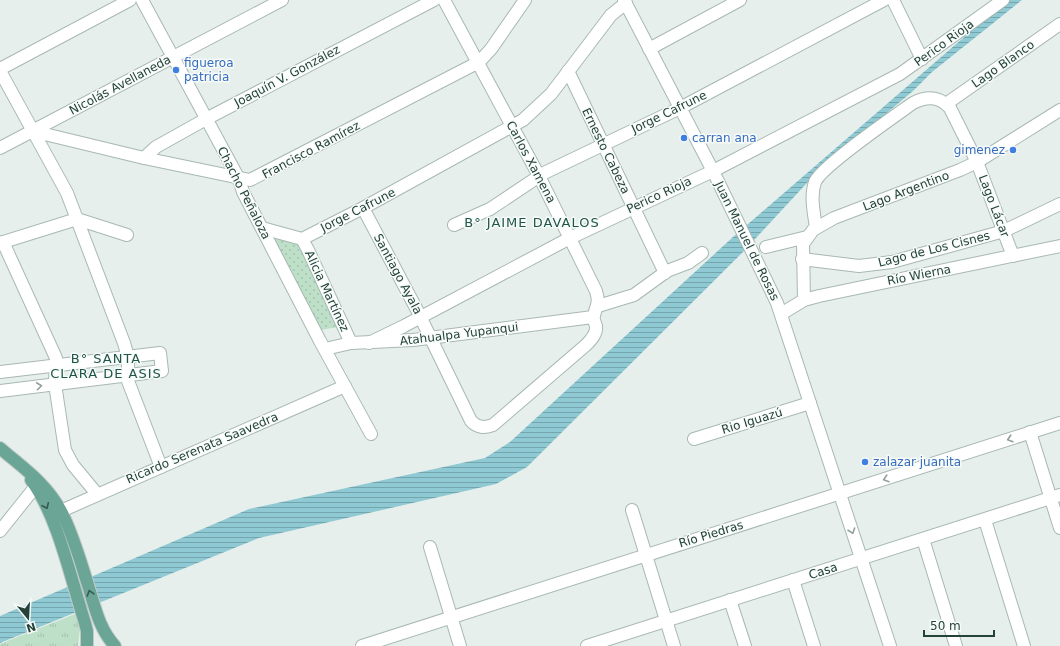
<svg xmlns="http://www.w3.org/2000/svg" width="1060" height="646" viewBox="0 0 1060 646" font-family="'DejaVu Sans',sans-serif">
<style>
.grass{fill:url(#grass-tufts)}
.park{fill:url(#park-dots)}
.water{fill:url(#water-rules)}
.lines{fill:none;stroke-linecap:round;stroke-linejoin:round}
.minor-casing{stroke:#a8b8b2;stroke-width:14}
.major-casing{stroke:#c2cac8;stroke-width:14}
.minor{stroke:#fff;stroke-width:12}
.major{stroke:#6aa596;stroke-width:12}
.oneway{stroke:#92a09c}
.oneway2{stroke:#365b51}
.shop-dot{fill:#3f7fe0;stroke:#f7fbf9;stroke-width:1.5}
.labels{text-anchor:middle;stroke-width:3;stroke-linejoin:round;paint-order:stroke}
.street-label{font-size:12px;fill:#24423a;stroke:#f7fbf9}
.shop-label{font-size:12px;fill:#366cbe;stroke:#f7fbf9;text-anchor:start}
.neighbourhood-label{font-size:13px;letter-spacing:1px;fill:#1f5548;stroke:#f7fbf9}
</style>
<defs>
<pattern id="grass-tufts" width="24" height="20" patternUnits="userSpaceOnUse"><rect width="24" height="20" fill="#bfe0c8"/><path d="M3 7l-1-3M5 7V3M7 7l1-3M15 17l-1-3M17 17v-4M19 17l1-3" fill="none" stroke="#a4c1ad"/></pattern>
<pattern id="park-dots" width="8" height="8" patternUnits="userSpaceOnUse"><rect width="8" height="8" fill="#bfe0c8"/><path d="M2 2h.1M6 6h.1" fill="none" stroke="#a4c1ad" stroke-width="1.8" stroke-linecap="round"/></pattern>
<pattern id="water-rules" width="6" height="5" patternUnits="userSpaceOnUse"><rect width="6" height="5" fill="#8ec9d4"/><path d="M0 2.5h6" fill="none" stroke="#74a5ad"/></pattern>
</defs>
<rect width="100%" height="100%" fill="#e6efeb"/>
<!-- grass -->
<path class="grass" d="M75 614 80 628 78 646H0V644Z"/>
<!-- park -->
<path class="park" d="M275 238 295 242 302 247 339 327 320 330 274 242Z"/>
<!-- water -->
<path class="water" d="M1007 0H1022L932 72 913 91 818 171 743 252 527 467 496 484 259 538 0 643V616L249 509 485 458 510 442 733 237Z"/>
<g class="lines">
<!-- minor casing -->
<g class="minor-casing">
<g id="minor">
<path d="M142 0 239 179 243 192 320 341 371 434"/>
<path d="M624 0 713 171 777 303 890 646"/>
<path d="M893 0 922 59"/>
<path d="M649 49 740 0"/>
<path d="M0 69 130 0"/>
<path d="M0 71 67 193 124 343 128 357V381L161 467"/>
<path d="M568 71 665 273"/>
<path d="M946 104 1060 24"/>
<path d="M32 131 144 158 250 180 479 62 491 49 525 0"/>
<path d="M0 148 282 0"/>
<path d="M144 158 156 147 206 119 434 0"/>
<path d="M363 208 417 310 471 421C478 428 484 428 493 425L586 345C591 340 597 334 596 326 595 323 593 319 594 316 596 305 600 304 596 291L539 176 444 0"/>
<path d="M454 225 490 209 544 173 680 108 884 0"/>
<path d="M262 228 302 239 363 208 523 120 551 94 611 15 626 3"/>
<path d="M816 228C814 213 810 196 815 182 822 166 895 116 913 103 927 96 939 96 950 108L977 162 1013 256"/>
<path d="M302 239 308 250 351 343"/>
<path d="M3 242 56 358 55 384 65 450 73 465 97 494"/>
<path d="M0 243 77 219 127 235"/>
<path d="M766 247 807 237"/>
<path d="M802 259 859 266 892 262 1004 231 1060 204"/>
<path d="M804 300 803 244 813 230 834 218 960 170 977 162 1060 110"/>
<path d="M598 306 634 295 667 271 688 263 702 253"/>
<path d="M781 314 804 300 819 296 1060 246"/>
<path d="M369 343 404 326 570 238 713 171 900 74 1003 0"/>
<path d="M325 349 351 343 413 340 593 317"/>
<path d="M0 372 160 353 162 371 0 391"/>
<path d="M1030 432 1060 528"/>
<path d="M694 439 810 403"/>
<path d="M632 510 674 646"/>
<path d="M61 511 345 386"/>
<path d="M985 520 1024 646"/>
<path d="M0 531 36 486"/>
<path d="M923 539 956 646"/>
<path d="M430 547 460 646"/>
<path d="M793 580 814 646"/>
<path d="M730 600 745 646"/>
<path d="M362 646 1060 423"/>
<path d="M587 646 1060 495"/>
</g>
</g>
<!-- major casing -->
<g class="major-casing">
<g id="major">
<path d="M0 448C23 468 46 483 61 511 73 534 80 560 88 585 95 607 99 629 115 646"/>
<path d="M31 480C58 516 71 580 85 623L87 631V646"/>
</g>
</g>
<!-- minor -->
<use href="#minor" class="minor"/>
<!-- major -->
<use href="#major" class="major"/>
</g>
<!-- one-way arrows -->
<defs><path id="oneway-chevron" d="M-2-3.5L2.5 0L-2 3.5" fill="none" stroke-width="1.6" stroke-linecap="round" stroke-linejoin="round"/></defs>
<g class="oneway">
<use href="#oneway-chevron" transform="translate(39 386) rotate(-7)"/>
<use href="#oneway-chevron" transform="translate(1010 439) rotate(162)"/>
<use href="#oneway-chevron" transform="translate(886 479) rotate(162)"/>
<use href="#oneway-chevron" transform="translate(852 531) rotate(71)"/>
</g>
<g class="oneway2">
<use href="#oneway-chevron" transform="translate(46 506) rotate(65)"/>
<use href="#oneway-chevron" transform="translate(90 593) rotate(-107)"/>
</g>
<!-- markers -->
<g class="shop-dot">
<circle cx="176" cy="70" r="4"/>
<circle cx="684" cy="138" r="4"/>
<circle cx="1013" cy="150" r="4"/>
<circle cx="865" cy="462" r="4"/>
</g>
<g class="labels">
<!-- street labels -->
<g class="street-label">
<text transform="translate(944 43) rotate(-36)" y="4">Perico Rioja</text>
<text transform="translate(1003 64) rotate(-35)" y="4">Lago Blanco</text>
<text transform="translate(287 76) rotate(-28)" y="4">Joaquín V. González</text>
<text transform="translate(120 85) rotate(-28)" y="4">Nicolás Avellaneda</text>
<text transform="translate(669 112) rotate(-26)" y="4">Jorge Cafrune</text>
<text transform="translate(311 150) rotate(-28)" y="4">Francisco Ramírez</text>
<text transform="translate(606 151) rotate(64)" y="4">Ernesto Cabeza</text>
<text transform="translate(531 162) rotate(62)" y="4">Carlos Xamena</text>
<text transform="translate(906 191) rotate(-21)" y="4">Lago Argentino</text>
<text transform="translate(244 193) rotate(63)" y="4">Chacho Peñaloza</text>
<text transform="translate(659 195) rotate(-25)" y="4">Perico Rioja</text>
<text transform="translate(994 206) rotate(69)" y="4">Lago Lácar</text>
<text transform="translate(358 210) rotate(-27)" y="4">Jorge Cafrune</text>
<text transform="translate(747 241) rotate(64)" y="4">Juan Manuel de Rosas</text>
<text transform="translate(934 249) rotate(-14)" y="4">Lago de Los Cisnes</text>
<text transform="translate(398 274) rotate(62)" y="4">Santiago Ayala</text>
<text transform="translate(919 275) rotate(-11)" y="4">Río Wierna</text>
<text transform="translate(327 291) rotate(65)" y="4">Alicia Martínez</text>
<text transform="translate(459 334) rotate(-7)" y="4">Atahualpa Yupanqui</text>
<text transform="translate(752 421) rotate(-17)" y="4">Rio Iguazú</text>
<text transform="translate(202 448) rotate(-23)" y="4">Ricardo Serenata Saavedra</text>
<text transform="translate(711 534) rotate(-17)" y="4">Río Piedras</text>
<text transform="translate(823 571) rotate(-18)" y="4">Casa</text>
</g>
<!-- shop labels -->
<g class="shop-label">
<text x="184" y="67">figueroa<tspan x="184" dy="14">patricia</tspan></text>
<text x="692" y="142">carran ana</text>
<text x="1005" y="154" text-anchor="end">gimenez</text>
<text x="873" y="466">zalazar juanita</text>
</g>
<!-- neighbourhood labels -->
<g class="neighbourhood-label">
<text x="532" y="227">B° JAIME DAVALOS</text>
<text x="106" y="363">B° SANTA<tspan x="106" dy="15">CLARA DE ASIS</tspan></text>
</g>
</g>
<!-- north arrow -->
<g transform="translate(28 618) rotate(162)" stroke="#f7fbf9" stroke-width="3" paint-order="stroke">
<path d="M0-3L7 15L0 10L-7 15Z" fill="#24423a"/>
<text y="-6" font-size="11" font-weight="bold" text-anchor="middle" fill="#24423a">N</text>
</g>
<!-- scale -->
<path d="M924 630v6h70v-6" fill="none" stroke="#24423a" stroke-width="2"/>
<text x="930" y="630" font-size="12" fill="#24423a" stroke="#f7fbf9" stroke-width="3" paint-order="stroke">50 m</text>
</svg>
